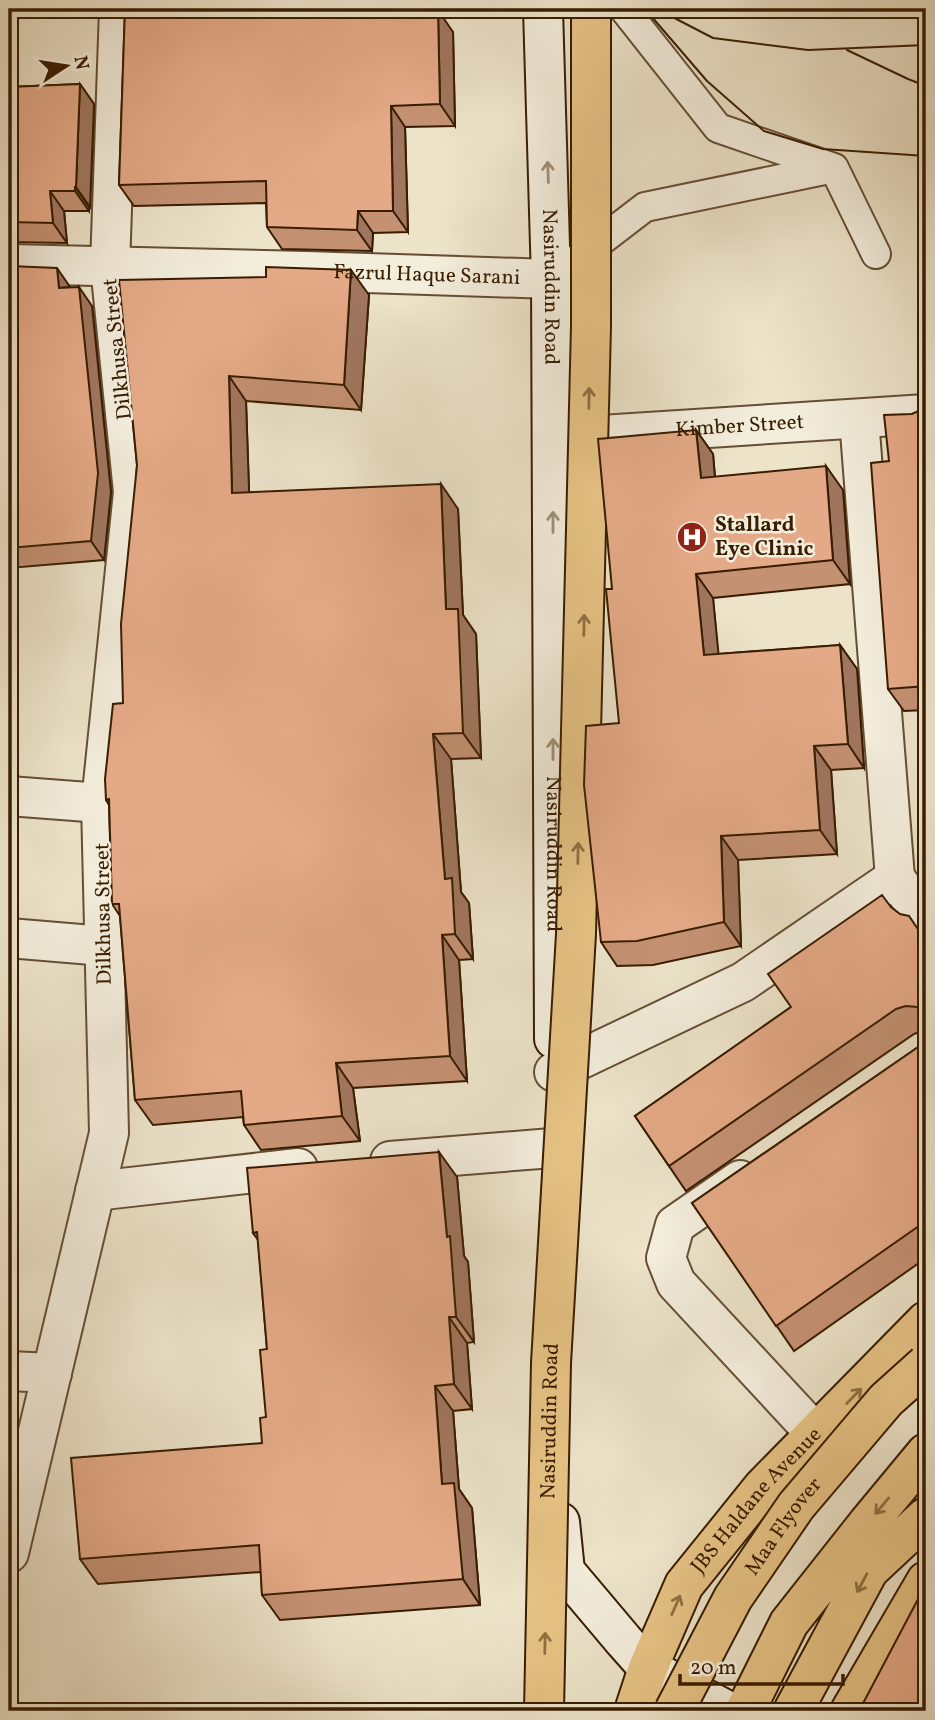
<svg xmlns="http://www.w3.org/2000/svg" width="935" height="1720" font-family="Vollkorn,serif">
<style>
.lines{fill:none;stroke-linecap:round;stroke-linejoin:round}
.service-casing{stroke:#664e33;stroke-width:32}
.minor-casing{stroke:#664e33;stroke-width:42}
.secondary-casing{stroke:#391d01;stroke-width:42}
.primary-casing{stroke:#391d01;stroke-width:42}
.motorway-casing{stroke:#391d01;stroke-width:42}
.service{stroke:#f3eddc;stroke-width:28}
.minor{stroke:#f3eddc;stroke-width:38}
.secondary{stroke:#f3eddc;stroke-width:38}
.primary{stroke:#e6c284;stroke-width:38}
.motorway{stroke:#e6c284;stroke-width:38}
.tram{stroke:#391d01;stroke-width:2}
.trunk-bridge-casing{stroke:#391d01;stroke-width:42;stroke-linecap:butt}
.motorway-bridge-casing{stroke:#391d01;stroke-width:42;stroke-linecap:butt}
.trunk-bridge{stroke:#e6c284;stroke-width:38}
.motorway-bridge{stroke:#e6c284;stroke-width:38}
.wall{fill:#c49173;stroke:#391d01;stroke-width:2}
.shaded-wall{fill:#a0765e;stroke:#391d01;stroke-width:2}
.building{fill:#e4a986;stroke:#391d01;stroke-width:2}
.oneway{stroke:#9f8f79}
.oneway2{stroke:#907042}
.labels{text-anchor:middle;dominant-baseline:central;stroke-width:5;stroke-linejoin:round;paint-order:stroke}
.street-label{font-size:21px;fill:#391d01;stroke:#f3eddc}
.poi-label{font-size:21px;font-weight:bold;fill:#391d01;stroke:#f3eddc;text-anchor:start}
</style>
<rect width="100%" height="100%" fill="#ece3c9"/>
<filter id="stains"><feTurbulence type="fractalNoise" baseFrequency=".00286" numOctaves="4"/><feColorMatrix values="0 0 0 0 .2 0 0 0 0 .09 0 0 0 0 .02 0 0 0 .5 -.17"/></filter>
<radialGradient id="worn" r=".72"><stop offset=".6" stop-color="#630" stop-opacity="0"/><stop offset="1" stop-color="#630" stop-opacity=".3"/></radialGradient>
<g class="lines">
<!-- service casing -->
<g class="service-casing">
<path id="service" d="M624,9L718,128L834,168L876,254
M551,279L645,207L834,168"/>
</g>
<!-- minor casing -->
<g class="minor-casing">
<g id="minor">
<path id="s1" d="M9,264L306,271L551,279"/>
<path d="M859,419L895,878"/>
<path id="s2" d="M554,438L926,414"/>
<path d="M9,796L101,803"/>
<path d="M9,938L104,946"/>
<path d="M554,1072L743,982L895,878L926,919"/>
<path d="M390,1161L552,1148"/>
<path d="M740,1180L675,1225L666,1258L676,1283L816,1434"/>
<path d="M95,1191L298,1168"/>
<path d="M9,1371L52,1373"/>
<path d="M9,1553L109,1133L101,803L133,492L110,266L119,9"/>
</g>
</g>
<!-- secondary casing -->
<g class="secondary-casing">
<g id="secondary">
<path id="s3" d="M543,9L551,279L554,1039"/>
<path d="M560,1522L565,1571L624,1641L648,1668L728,1711"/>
</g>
</g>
<!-- primary casing -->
<g class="primary-casing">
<g id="primary">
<path id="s4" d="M634,1711L648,1668L684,1585L763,1487L926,1321"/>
<path d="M850,1711L926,1581"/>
</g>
</g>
<!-- motorway casing -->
<g class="motorway-casing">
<path id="motorway" d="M745,1711L789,1623L868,1523L926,1453
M793,1711L869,1570L926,1517"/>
</g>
<!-- service -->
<use href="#service" class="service"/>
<!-- minor -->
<use href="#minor" class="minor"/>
<!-- secondary -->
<use href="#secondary" class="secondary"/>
<!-- primary -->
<use href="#primary" class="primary"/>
<!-- motorway -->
<use href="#motorway" class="motorway"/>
<!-- tram -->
<path class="tram" d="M645,9L707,81L764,131L823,149L926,156
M657,9L713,38L808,50L926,45
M847,50L908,79L926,86"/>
<!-- trunk-bridge casing -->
<g class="trunk-bridge-casing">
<g id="trunk-bridge">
<path id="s5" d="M674,1711L733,1598L796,1506L886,1400L926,1364"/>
</g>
</g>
<!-- motorway-bridge casing -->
<g class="motorway-bridge-casing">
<g id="motorway-bridge">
<path id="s6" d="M544,1711L551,1363L576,934L591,326V9"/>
</g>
</g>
<!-- trunk-bridge -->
<use href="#trunk-bridge" class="trunk-bridge"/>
<!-- motorway-bridge -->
<use href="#motorway-bridge" class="motorway-bridge"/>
</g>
<!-- wall -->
<path class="wall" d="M125,9H398V11L453,32L455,126L405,127L408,232L373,233L372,251L282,249L267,227L266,203L134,206L119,185Z
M80,84L94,104L90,207H89V211H64L67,243L9,242V87Z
M9,266L70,288L92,306L111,492L104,560L9,568Z
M119,280L369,295L361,410L246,401L249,492L458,509L463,615L476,634L481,758L451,759L461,892L469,903L473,959L459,960L467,1081L353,1088L360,1141L261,1150L244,1125L243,1117L153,1125L135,1100L120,916L112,904L109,805L106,800L123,703L137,465Z
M926,409V710L904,711L888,689L889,461L912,414Z
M696,430L713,454L715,477L843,490L850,584L713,598L718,654L840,645L857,669L864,768L831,770L837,854L738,860L741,946L653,965L617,966L601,942L619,723Z
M891,907L926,940V1031L924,1030L914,1034L686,1191L635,1116L791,1007Z
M926,1039V1258L794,1351L692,1203L921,1045Z
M457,1177L464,1256L468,1262L474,1342L467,1343L472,1409L453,1411L459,1489L472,1508L480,1605L280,1620L262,1595L261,1572L98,1584L80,1559L262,1443L266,1417L267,1349L258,1240L253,1233Z"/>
<!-- shaded-wall -->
<path class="shaded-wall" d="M383,9H398V33L383,12Z
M438,10L453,32L455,126L440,104Z
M80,84L94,104L90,207L76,187Z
M391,106L405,127L408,232L393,211Z
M75,187L89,207V211L75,191Z
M50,191L64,211L67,243L53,223Z
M358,211L373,233L372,251L357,230Z
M57,268L70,287L59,288Z
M351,270L369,295L361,410L344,385Z
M79,287L92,306L111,492L104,560L91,541Z
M229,376L246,401L250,518L232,493Z
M696,430L713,454L717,502L701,478Z
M826,466L843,490L850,584L833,560Z
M441,484L458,509L463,615L476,634L481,758L463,733L446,609Z
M696,574L713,598L721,679L704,655Z
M840,645L857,669L864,768L848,744Z
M433,734L451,759L461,892L469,903L473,959L455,934L445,879Z
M814,746L831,770L837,854L820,830Z
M721,836L738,860L741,946L724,922Z
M442,935L459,960L467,1081L450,1056Z
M336,1063L353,1088L360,1141L342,1116Z
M439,1152L457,1177L464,1256L468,1262L474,1342L456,1317L447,1237Z
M449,1317L467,1343L472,1409L454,1384Z
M435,1386L453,1411L459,1489L472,1508L480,1605L463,1579L442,1484Z"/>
<!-- building -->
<path class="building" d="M125,9H383V12L438,10L440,104L391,106L393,211H358L357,230L267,227L266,181L119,185Z
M80,84L76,187H75V191H50L53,223L9,222V87Z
M9,266L57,268L59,288L79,287L98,473L91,541L9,548Z
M266,267L351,270L344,385L229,376L232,493L441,484L446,609H458L463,733L433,734L445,879L452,878L455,934L442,935L450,1056L336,1063L342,1116L244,1125L241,1091L135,1100L119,904H112L109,799L106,800L105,779L113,704L123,703L121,624L137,465L119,280L266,277Z
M923,409H926V686L888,689L871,463L889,461L884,415L912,414Z
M696,430L701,478L826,466L833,560L696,574L704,655L840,645L848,744L814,746L820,830L721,836L724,922L637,941L601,942L584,785L586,726L619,723L606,589H612L598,439Z
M882,895L891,907L900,914L909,916L926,941V1014L917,1007L906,1006L896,1009L669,1166L635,1116L791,1007L768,974Z
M926,1039V1221L776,1326L692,1203L921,1045Z
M439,1152L447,1237L450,1236L456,1317H449L454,1384L435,1386L442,1484L454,1483L463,1579L262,1595L259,1545L80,1559L71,1458L262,1443L260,1418L266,1417L260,1350L267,1349L257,1232L253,1233L247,1168Z
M926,1584V1711H859Z"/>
<!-- one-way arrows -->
<defs><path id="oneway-shaft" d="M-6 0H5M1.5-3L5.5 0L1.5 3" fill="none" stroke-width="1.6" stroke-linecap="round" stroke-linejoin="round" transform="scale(1.75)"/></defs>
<g class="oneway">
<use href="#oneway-shaft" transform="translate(548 172) rotate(-92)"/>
<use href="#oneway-shaft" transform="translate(553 522) rotate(-90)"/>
<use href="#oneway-shaft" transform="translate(553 749) rotate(-90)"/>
</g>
<g class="oneway2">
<use href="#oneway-shaft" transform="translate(589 398) rotate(-89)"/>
<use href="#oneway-shaft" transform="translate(584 625) rotate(-89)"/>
<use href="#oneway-shaft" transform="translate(578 853) rotate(-89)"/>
<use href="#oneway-shaft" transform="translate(854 1396) rotate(-46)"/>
<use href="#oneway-shaft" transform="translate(882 1506) rotate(130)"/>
<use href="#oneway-shaft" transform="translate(862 1583) rotate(118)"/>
<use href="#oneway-shaft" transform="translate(676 1605) rotate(-66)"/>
<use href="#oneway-shaft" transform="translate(545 1643) rotate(-89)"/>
</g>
<!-- icons -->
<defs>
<g id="hospital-disc" transform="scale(1.575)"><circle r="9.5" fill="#8f2418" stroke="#f3eddc"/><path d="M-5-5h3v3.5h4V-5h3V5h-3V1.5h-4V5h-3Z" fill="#fff"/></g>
</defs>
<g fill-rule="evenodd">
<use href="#hospital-disc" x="692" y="537"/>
</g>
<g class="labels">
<!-- street labels -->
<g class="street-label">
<text stroke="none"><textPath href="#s1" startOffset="418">Fazrul Haque Sarani</textPath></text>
<text stroke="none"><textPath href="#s3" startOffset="278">Nasiruddin Road</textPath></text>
<text transform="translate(118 349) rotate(-96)">Dilkhusa Street</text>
<text stroke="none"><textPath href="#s2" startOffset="186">Kimber Street</textPath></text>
<text stroke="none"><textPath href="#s3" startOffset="845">Nasiruddin Road</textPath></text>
<text transform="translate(104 914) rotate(-91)">Dilkhusa Street</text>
<text stroke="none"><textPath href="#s6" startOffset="290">Nasiruddin Road</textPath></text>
<text stroke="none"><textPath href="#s4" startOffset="247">JBS Haldane Avenue</textPath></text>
<text stroke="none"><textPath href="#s5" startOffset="215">Maa Flyover</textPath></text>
</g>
<!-- poi labels -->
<g class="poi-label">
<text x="715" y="525">Stallard<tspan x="715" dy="24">Eye Clinic</tspan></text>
</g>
</g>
<!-- margin -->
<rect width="935" height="1720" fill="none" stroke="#ece3c9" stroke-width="35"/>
<rect x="10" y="10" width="914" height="1699" fill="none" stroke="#391d01" stroke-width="3.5"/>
<rect x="18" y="18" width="900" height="1685" fill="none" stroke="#391d01" stroke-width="2"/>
<!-- north arrow -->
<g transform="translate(66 66) rotate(78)" stroke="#f3eddc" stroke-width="5" paint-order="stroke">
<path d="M0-5L12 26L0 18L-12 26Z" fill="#391d01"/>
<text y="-10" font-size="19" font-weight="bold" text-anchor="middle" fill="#391d01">N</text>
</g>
<!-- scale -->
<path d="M680 1674v10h163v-10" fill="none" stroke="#391d01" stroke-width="3.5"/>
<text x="690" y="1674" font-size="21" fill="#391d01" stroke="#f3eddc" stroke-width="5" paint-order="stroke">20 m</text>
<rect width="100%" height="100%" filter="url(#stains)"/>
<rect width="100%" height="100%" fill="url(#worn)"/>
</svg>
